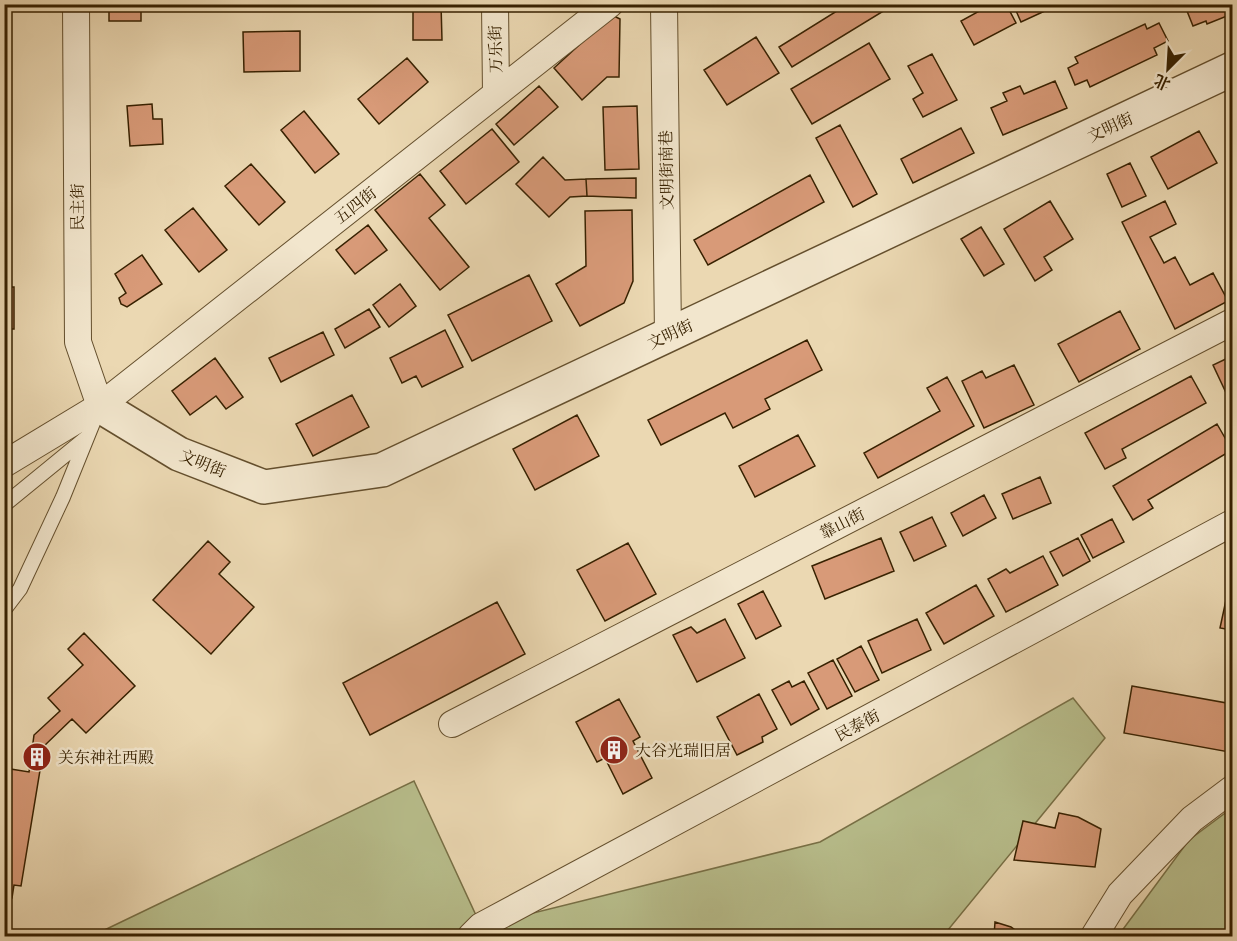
<svg xmlns="http://www.w3.org/2000/svg" width="1237" height="941" font-family="'Libre Caslon Text','Noto Serif SC',serif">
<style>
.green{fill:#b8be8c;stroke:#787046;stroke-width:1.5}
.building{fill:#d89a78;stroke:#372101;stroke-width:1.5}
.lines{fill:none;stroke-linecap:round;stroke-linejoin:round}
.service-casing{stroke:#644f2d;stroke-width:16}
.minor-casing{stroke:#644f2d;stroke-width:28}
.tertiary-casing{stroke:#644f2d;stroke-width:36}
.service{stroke:#f2e6cd;stroke-width:14}
.minor{stroke:#f2e6cd;stroke-width:26}
.tertiary{stroke:#f2e6cd;stroke-width:33}
.labels{text-anchor:middle;dominant-baseline:central;stroke-width:5;stroke-linejoin:round;paint-order:stroke}
.street-label{font-size:16px;fill:#372101;stroke:#f2e6cd}
.poi-label{font-size:16px;fill:#372101;stroke:#f2e6cd;text-anchor:start}
</style>
<rect width="100%" height="100%" fill="#ebd8b2"/>
<filter id="stains"><feTurbulence type="fractalNoise" baseFrequency=".00333" numOctaves="4"/><feColorMatrix values="0 0 0 0 .2 0 0 0 0 .09 0 0 0 0 .02 0 0 0 .5 -.17"/></filter>
<radialGradient id="worn" r=".72"><stop offset=".6" stop-color="#630" stop-opacity="0"/><stop offset="1" stop-color="#630" stop-opacity=".3"/></radialGradient>
<!-- green -->
<path class="green" d="M1073,698L1105,738L943,936H92L414,781L481,926L820,842Z
M1232,808V936H1118L1189,840Z"/>
<!-- building -->
<path class="building" d="M109,4H141V21H109Z
M413,4H441L442,40H413Z
M848,4H895L792,67L779,47Z
M992,4H1006L1016,23L974,45L961,21Z
M1013,4H1060L1021,22Z
M1188,4H1232V14L1207,24L1206,21L1193,26L1185,6Z
M612,15L620,19L619,77H607L582,100L554,68Z
M1159,23L1168,41L1154,48L1157,55L1090,87L1087,80L1075,85L1068,68L1078,63L1075,57L1145,24L1147,29Z
M300,31V71L244,72L243,32Z
M756,37L779,73L727,105L704,70Z
M869,43L890,79L812,124L791,89Z
M932,54L957,100L923,117L913,99L923,93L908,66Z
M407,58L428,82L379,124L358,99Z
M1055,81L1067,108L1003,135L991,108L1007,101L1003,93L1020,86L1024,94Z
M539,86L558,107L514,145L496,124Z
M152,104L153,119H162L163,144L130,146L127,106Z
M637,106L639,169L605,170L603,107Z
M304,111L339,154L315,173L281,130Z
M840,125L877,194L853,207L816,138Z
M961,128L974,153L913,183L901,159Z
M492,129L519,162L466,204L440,171Z
M1199,131L1217,163L1168,189L1151,157Z
M543,157L565,180L586,179L587,196L570,197L549,217L516,184Z
M1130,163L1146,196L1122,207L1107,174Z
M251,164L285,202L259,225L225,186Z
M420,174L445,205L429,218L469,267L440,290L375,210Z
M810,175L824,202L708,265L694,240Z
M636,178V198L587,196L586,179Z
M4,186H11L10,223H4Z
M1050,201L1073,239L1044,257L1052,270L1035,281L1004,229Z
M1165,201L1176,224L1150,237L1164,263L1175,257L1190,285L1213,273L1228,301L1175,329L1122,222Z
M193,208L227,250L199,272L165,230Z
M632,210L633,281L624,303L580,326L556,284L586,266L585,211Z
M368,225L387,250L355,274L336,250Z
M981,227L1004,264L984,276L961,239Z
M142,255L162,284L127,307L121,304L119,298L126,293L115,274Z
M529,275L552,321L472,361L448,315Z
M400,284L416,306L389,327L373,305Z
M4,287H14V329H4Z
M369,309L380,327L345,348L335,329Z
M1120,311L1140,349L1079,382L1058,344Z
M445,330L463,367L422,387L416,376L402,383L390,358Z
M323,332L334,355L281,382L269,358Z
M807,340L822,370L765,399L770,409L733,428L725,413L661,445L648,420Z
M1232,356V395L1228,397L1213,365Z
M215,358L243,397L226,409L216,396L190,415L172,391Z
M1014,365L1034,405L984,428L962,381L982,371L986,378Z
M1191,376L1206,403L1122,449L1126,458L1105,469L1085,433Z
M947,377L974,426L878,478L864,453L940,411L927,388Z
M352,395L369,427L313,456L296,424Z
M577,415L599,456L535,490L513,449Z
M1217,424L1232,450L1148,500L1153,508L1133,520L1113,486Z
M798,435L815,466L755,497L739,466Z
M1040,477L1051,503L1013,519L1002,494Z
M984,495L996,518L963,536L951,513Z
M932,517L946,546L914,561L900,532Z
M1112,519L1124,542L1093,558L1081,535Z
M881,538L894,571L825,599L812,566Z
M1078,538L1090,561L1063,576L1050,552Z
M208,541L230,562L219,574L254,607L211,654L153,600Z
M628,543L656,594L605,621L577,570Z
M1043,556L1058,585L1006,612L988,579L1006,569L1010,573Z
M976,585L994,616L944,644L926,613Z
M1229,586L1232,587V630L1220,628Z
M763,591L781,626L756,639L738,604Z
M497,602L525,654L370,735L343,683Z
M725,619L745,658L697,682L673,635L691,627L697,633Z
M917,619L931,650L882,673L868,641Z
M84,633L135,686L86,733L72,719L44,746L21,886L14,885L12,898L4,897V768L29,772L34,735L60,711L48,698L83,665L68,649Z
M861,646L879,680L855,692L837,659Z
M833,660L852,696L827,709L808,673Z
M789,681L792,687L804,681L819,709L791,725L772,690Z
M1132,686L1232,704V733L1229,752L1124,733Z
M759,694L777,729L762,737L763,742L737,755L717,717Z
M619,699L640,737L633,741L652,778L623,794L605,758L597,762L576,722Z
M1059,813L1078,817L1101,829L1095,867L1014,860L1023,821L1055,828Z
M995,922L1011,927L1023,936H994Z"/>
<g class="lines">
<!-- service casing -->
<g class="service-casing">
<path id="service" d="M4,505L86,438
M4,610L20,589L63,497L99,408"/>
</g>
<!-- minor casing -->
<g class="minor-casing">
<path id="minor" d="M76,4L78,342L100,406
M495,4L496,94
M664,4L668,335
M4,464L100,406L610,4
M452,724L1232,322
M471,936L481,926L1232,523
M1094,936L1120,894L1192,819L1232,789"/>
</g>
<!-- tertiary casing -->
<g class="tertiary-casing">
<path id="tertiary" d="M100,406L179,454L264,487L382,470L1232,69"/>
</g>
<!-- service -->
<use href="#service" class="service"/>
<!-- minor -->
<use href="#minor" class="minor"/>
<!-- tertiary -->
<use href="#tertiary" class="tertiary"/>
</g>
<!-- icons -->
<defs>
<g id="building-disc" transform="scale(1.5)"><circle r="9.5" fill="#8f2418" stroke="#f2e6cd"/><path d="M-4-6H4V6H1V3H-1V6H-4ZM-2.5-4.3h1.7v1.8h-1.7ZM.8-4.3h1.7v1.8H.8ZM-2.5-1h1.7V.8h-1.7ZM.8-1h1.7V.8H.8Z" fill="#fff"/></g>
</defs>
<g fill-rule="evenodd">
<use href="#building-disc" x="614" y="750"/>
<use href="#building-disc" x="37" y="757"/>
</g>
<g class="labels">
<!-- street labels -->
<g class="street-label">
<text transform="translate(495 49) rotate(-91)">万乐街</text>
<text transform="translate(1110 127) rotate(-25)">文明街</text>
<text transform="translate(666 170) rotate(-91)">文明街南巷</text>
<text transform="translate(355 205) rotate(-38)">五四街</text>
<text transform="translate(77 207) rotate(-90)">民主街</text>
<text transform="translate(670 334) rotate(-25)">文明街</text>
<text transform="translate(203 463) rotate(22)">文明街</text>
<text transform="translate(842 523) rotate(-27)">靠山街</text>
<text transform="translate(857 725) rotate(-28)">民泰街</text>
</g>
<!-- poi labels -->
<g class="poi-label">
<text x="635" y="750">大谷光瑞旧居</text>
<text x="58" y="757">关东神社西殿</text>
</g>
</g>
<!-- margin -->
<rect width="1237" height="941" fill="none" stroke="#ebd8b2" stroke-width="24"/>
<rect x="6" y="6" width="1225" height="929" fill="none" stroke="#372101" stroke-width="3"/>
<rect x="12" y="12" width="1213" height="917" fill="none" stroke="#372101" stroke-width="1.5"/>
<!-- north arrow -->
<g transform="translate(1168 69) rotate(204)" stroke="#f2e6cd" stroke-width="4.5" paint-order="stroke">
<path d="M0-4.5L10 22L0 15L-10 22Z" fill="#372101"/>
<text y="-9" font-size="16" font-weight="bold" text-anchor="middle" fill="#372101">北</text>
</g>
<rect width="100%" height="100%" filter="url(#stains)"/>
<rect width="100%" height="100%" fill="url(#worn)"/>
</svg>
